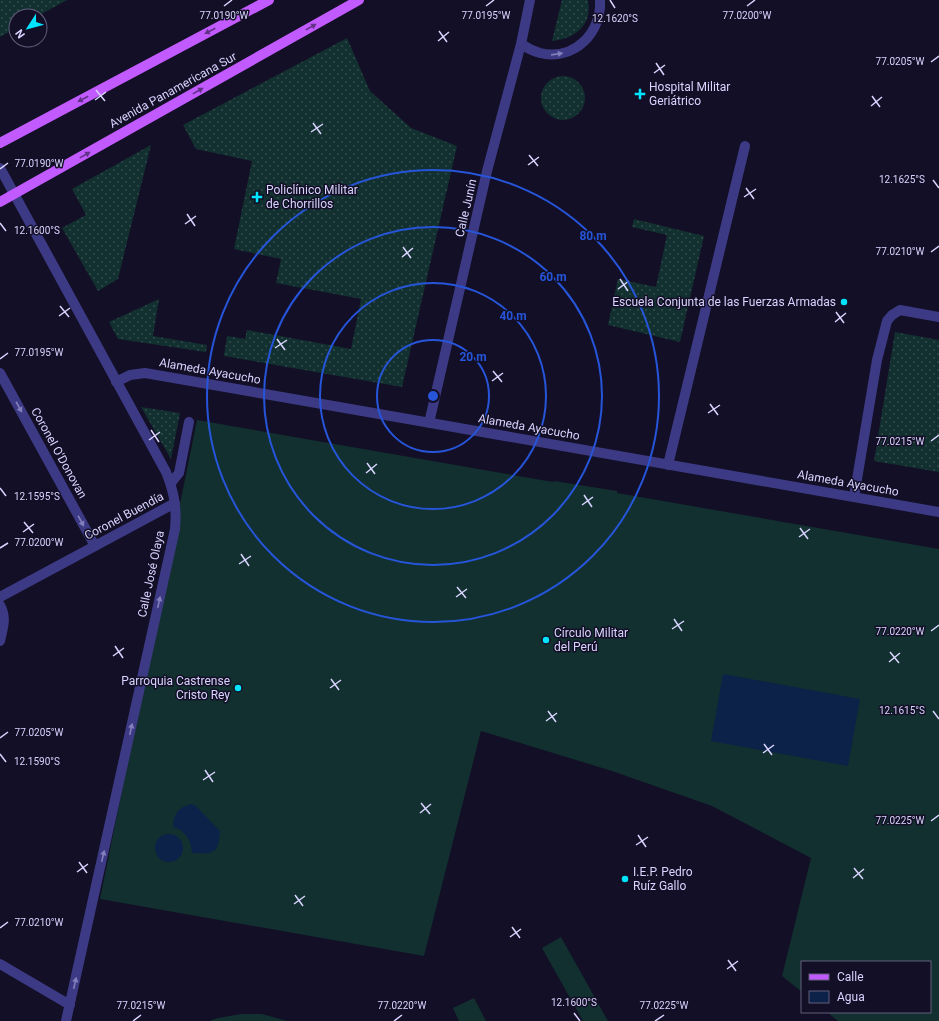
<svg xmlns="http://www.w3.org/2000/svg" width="939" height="1021" font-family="Roboto,sans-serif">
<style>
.grass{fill:url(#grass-dots)}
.garden{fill:#12302f}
.water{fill:#0c2248}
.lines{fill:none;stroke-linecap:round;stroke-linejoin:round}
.street{stroke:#3d3a85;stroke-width:10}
.primary{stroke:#c25bff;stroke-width:10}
.oneway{fill:#623188}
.oneway2{fill:#837fbc}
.ticks{fill:none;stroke:#d9d4ff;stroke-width:1.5}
.ring{fill:none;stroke:#2655da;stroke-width:2}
.poi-dot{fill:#00e5ff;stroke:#130f26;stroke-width:1.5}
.labels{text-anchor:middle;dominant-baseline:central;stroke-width:3;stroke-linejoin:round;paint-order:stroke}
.poi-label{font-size:12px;fill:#d9d4ff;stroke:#130f26;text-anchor:start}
.street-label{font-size:12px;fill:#d9d4ff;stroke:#130f26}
.ticks-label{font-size:10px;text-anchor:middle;fill:#d9d4ff;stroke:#130f26;stroke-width:3;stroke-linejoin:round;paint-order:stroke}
.centre{fill:#2655da;stroke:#130f26;stroke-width:2}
.ring-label{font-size:12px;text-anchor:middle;font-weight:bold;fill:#2655da;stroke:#130f26;stroke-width:3;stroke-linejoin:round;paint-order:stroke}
</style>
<defs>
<pattern id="grass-dots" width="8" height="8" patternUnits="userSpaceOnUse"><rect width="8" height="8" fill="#12302f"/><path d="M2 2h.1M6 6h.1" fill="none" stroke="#344d4e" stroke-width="1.8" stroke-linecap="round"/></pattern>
</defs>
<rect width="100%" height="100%" fill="#130f26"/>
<!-- grass -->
<path class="grass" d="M0,0H67L38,16H16V28L0,37Z
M562,0H588C593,25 575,39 552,41Z
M347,38L370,91L411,128L457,146L402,387L224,356L227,336L245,339L247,330L351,349L361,299L276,283L281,259L234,249L252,161L196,149L183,125Z
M541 98a22 22 0 1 1 44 0a22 22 0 1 1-44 0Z
M151,145L118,279L98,291L62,228L86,215L72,189Z
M634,219L704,236L680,342L608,325L618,279L656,287L667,235L632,227Z
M159,299L153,336L207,345L206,352L118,339L109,322Z
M895,332L939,340V472L874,461Z
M141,407L180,413L171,459Z"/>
<!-- garden -->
<path class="garden" d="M197,420L553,482L554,481L617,491V493L939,549V1021H838L827,1012H930V962H802V992L782,976L811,858L712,806L612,771L481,731L424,956L100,899Z
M561,937L608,1021H583L542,948Z
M474,998L486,1021H459L453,1008Z
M241,1014H262L287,1021H209L218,1018Z"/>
<!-- water -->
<path class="water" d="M723,674L860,699L848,766L711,741Z
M190,804L195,805L220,831C219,855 212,854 192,853C191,841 186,830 173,827C173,815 178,808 190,804Z
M155 848a14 14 0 1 1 28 0a14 14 0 1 1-28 0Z"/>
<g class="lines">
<!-- street -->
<path class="street" d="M521,44C527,48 533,51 540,53C574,61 602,33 600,0
M0,168L166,472C174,492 177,507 175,529L66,1021
M0,373L95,546
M116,382L130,375L145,373L939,512
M429,423L487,171L521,44L530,0
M668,465L745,146
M171,483L179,473L189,422
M854,497L877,360L887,321L892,315L900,310L939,317
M0,597L175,503
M0,605C7,618 3,627 0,641
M0,964L70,1005"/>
<!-- primary -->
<path class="primary" d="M0,143L269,0
M0,202L359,0"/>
</g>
<!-- one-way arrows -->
<defs><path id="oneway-solid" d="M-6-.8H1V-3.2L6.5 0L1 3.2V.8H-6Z"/></defs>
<g class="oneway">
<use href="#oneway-solid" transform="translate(311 27) rotate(-29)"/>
<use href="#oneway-solid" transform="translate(210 31) rotate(152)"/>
<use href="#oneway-solid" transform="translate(198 91) rotate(-29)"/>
<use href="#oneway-solid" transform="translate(83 99) rotate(152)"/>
<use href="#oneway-solid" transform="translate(85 155) rotate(-29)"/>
</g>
<g class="oneway2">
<use href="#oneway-solid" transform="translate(557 54) rotate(-8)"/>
<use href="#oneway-solid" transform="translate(19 407) rotate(61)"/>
<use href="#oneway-solid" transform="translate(81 521) rotate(61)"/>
<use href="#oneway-solid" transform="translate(159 602) rotate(-78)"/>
<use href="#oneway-solid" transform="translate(131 729) rotate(-78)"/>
<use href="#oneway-solid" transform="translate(103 856) rotate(-77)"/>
<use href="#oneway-solid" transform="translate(75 983) rotate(-77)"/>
</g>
<!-- ticks -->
<path class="ticks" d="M610,0L615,8M224,6L232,0M486,6L494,0M747,6L755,0M439,31L447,42M438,41L449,32M931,62L939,56M656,63L664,75M654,73L665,65M96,90L105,101M872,96L880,107M95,100L106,92M871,106L882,97M313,123L321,134M311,132L323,124M529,155L538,166M528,165L539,157M0,169L8,163M933,180L939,188M746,188L754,199M744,197L756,189M187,214L195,226M0,223L6,231M185,224L196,216M403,247L411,258M931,252L939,246M402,257L413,248M620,279L628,291M618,289L629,281M60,306L69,317M836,312L844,323M59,316L70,308M835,322L846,313M277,339L285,350M275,348L287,340M0,359L8,353M493,371L502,382M492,381L503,373M710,404L718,415M708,413L720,405M151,430L159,442M149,440L160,432M931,441L939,435M367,463L375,474M366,473L377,464M0,488L6,496M584,495L592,507M582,505L593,497M24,522L33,533M800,528L808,539M23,532L34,524M799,537L810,529M0,548L8,543M241,554L249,566M239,564L251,556M457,587L466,598M456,597L467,589M674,619L682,631M672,629L684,621M931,631L939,625M115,646L123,658M890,652L899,663M113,656L124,648M889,662L900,653M331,679L339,690M330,688L341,680M548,711L556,722M933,711L939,719M546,721L557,713M0,738L8,732M764,744L772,755M763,753L774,745M0,754L6,762M205,770L213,782M203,780L215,772M421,803L430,814M420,813L431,804M931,821L939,815M638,835L646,847M636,845L648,837M79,862L87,873M854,868L863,879M77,872L88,864M853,878L864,869M295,895L303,906M294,904L305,896M512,927L520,938M0,928L8,922M510,937L521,929M728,960L736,971M727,969L738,961M574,1013L580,1021M133,1021L141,1015M394,1021L402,1015M655,1021L664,1015"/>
<!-- distance rings -->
<g class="ring">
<circle cx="433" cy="396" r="56"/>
<circle cx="433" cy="396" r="113"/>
<circle cx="433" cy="396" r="169"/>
<circle cx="433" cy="396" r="226"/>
</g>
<!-- markers -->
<g class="poi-dot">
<path d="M638 88h4v4h4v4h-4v4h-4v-4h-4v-4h4z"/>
<path d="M255 191h4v4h4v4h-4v4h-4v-4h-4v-4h4z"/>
<circle cx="844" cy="302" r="4"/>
<circle cx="546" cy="640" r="4"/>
<circle cx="238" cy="688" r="4"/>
<circle cx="625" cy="879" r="4"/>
</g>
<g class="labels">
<!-- poi labels -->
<g class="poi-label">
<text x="649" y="87">Hospital Militar<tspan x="649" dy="14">Geriátrico</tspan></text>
<text x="266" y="190">Policlínico Militar<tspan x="266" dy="14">de Chorrillos</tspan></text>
<text x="836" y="302" text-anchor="end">Escuela Conjunta de las Fuerzas Armadas</text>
<text x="554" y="633">Círculo Militar<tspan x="554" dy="14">del Perú</tspan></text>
<text x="230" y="681" text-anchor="end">Parroquia Castrense<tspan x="230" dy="14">Cristo Rey</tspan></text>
<text x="633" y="872">I.E.P. Pedro<tspan x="633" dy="14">Ruíz Gallo</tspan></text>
</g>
<!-- street labels -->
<g class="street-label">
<text transform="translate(173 90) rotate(-29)">Avenida Panamericana Sur</text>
<text transform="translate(466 208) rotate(-77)">Calle Junín</text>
<text transform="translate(210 371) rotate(10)">Alameda Ayacucho</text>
<text transform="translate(529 427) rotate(10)">Alameda Ayacucho</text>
<text transform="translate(59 453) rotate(61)">Coronel O'Donovan</text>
<text transform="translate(848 483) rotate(10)">Alameda Ayacucho</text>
<text transform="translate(124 516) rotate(-28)">Coronel Buendía</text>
<text transform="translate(151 574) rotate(-78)">Calle José Olaya</text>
</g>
</g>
<g class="ticks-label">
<text x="486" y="19">77.0195°W</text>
<text x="224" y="19">77.0190°W</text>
<text x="747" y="19">77.0200°W</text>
<text x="615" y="22">12.1620°S</text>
<text x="900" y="65">77.0205°W</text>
<text x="39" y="167">77.0190°W</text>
<text x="902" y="183">12.1625°S</text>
<text x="37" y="234">12.1600°S</text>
<text x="900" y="255">77.0210°W</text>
<text x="39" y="356">77.0195°W</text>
<text x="900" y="445">77.0215°W</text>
<text x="37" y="500">12.1595°S</text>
<text x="39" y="546">77.0200°W</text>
<text x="900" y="635">77.0220°W</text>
<text x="902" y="714">12.1615°S</text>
<text x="39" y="736">77.0205°W</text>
<text x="37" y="765">12.1590°S</text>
<text x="900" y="824">77.0225°W</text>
<text x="39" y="926">77.0210°W</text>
<text x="574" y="1006">12.1600°S</text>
<text x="141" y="1009">77.0215°W</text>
<text x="402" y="1009">77.0220°W</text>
<text x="664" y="1009">77.0225°W</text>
</g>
<circle cx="433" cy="396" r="6" class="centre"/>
<g class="ring-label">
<text x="593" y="240">80 m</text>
<text x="553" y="281">60 m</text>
<text x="513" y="320">40 m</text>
<text x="473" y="361">20 m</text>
</g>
<!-- legend -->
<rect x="801" y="961" width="130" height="52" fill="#130f26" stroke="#625e7d"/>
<rect x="809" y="974" width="20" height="6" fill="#c25bff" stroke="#625e7d"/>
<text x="837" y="981" font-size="12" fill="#d9d4ff">Calle</text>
<rect x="809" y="991" width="20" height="12" fill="#0c2248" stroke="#625e7d"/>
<text x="837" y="1001" font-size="12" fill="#d9d4ff">Agua</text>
<!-- north arrow -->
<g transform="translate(28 28) rotate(234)"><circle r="19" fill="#130f26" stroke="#625e7d"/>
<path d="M0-3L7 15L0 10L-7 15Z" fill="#00e5ff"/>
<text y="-6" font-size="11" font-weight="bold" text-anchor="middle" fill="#d9d4ff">N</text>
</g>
</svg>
